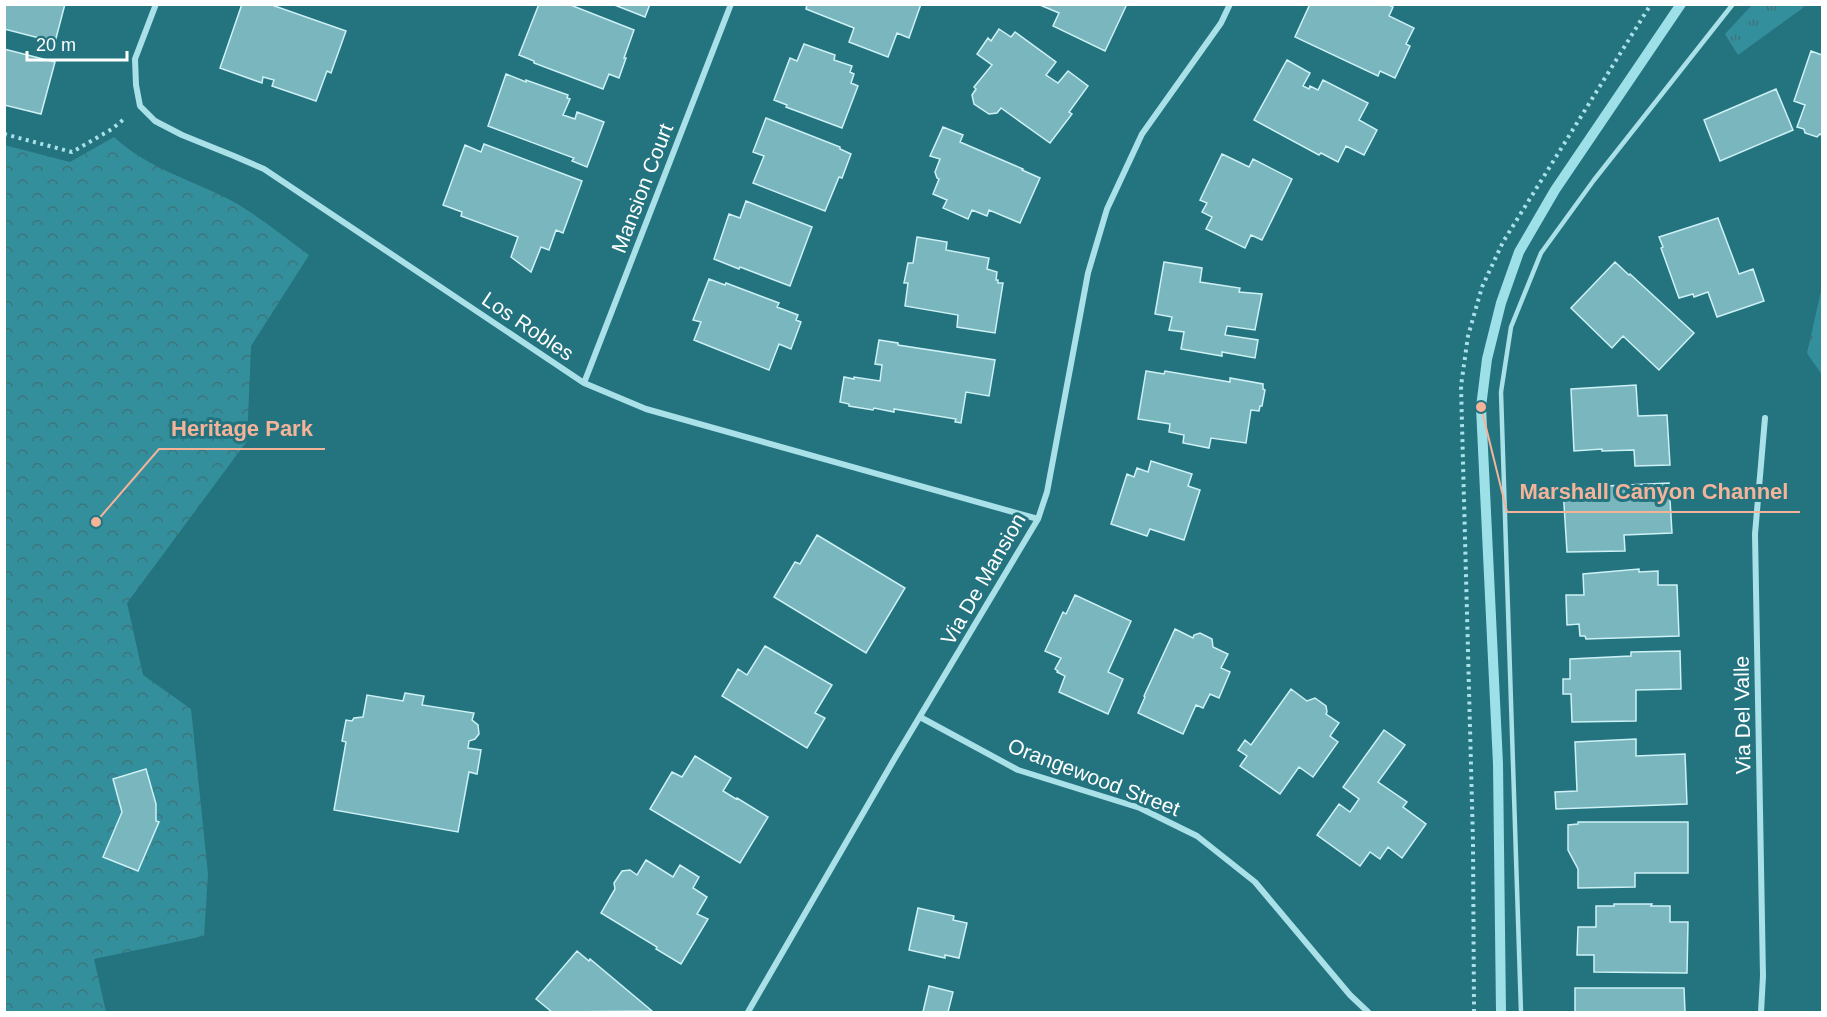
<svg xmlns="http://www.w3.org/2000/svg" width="1827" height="1017" font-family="Helvetica,sans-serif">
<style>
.grass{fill:url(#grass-tufts)}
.forest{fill:url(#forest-crowns)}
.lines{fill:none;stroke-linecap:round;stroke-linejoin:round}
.stream{stroke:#9ee0e8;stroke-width:10}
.building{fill:#79b6be;stroke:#cdf1f5;stroke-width:1.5}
.path{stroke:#aae0e7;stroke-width:4;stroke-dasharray:3 4.5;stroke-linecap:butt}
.lane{stroke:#aae0e7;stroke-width:4.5}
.street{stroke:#aae0e7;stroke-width:6}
.labels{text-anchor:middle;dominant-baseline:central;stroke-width:6;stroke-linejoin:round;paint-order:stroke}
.street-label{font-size:21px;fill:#fff;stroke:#247480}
.leader{fill:none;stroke:#f5b399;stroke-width:2}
.callout-dot{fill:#f5b399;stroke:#247480;stroke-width:2}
.callout-label{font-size:22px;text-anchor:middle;font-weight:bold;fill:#f5b399;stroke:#247480;stroke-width:6;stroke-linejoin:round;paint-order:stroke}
</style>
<defs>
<pattern id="grass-tufts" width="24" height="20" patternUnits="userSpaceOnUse" patternTransform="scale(1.5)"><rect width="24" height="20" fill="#348f9c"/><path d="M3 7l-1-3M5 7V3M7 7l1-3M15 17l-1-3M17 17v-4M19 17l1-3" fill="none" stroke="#3e747c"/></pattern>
<pattern id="forest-crowns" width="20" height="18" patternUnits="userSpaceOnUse" patternTransform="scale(1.5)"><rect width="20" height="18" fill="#348f9c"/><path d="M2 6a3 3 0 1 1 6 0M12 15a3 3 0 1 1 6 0" fill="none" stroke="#3e747c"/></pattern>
</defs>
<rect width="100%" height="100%" fill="#247480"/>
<!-- grass -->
<path class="grass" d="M1752,5V4L1807,5L1738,55L1725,34Z
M1822,287V375L1807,353Z"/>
<!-- forest -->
<path class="forest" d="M114,137C148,169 193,180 232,201C259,216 284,237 309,255L251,346L247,441L127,603L143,675L191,709L208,874L204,936L94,959L106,1012H5L4,145L70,162Z"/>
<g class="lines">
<!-- stream -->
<path class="stream" d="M1501,1012L1498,764L1481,407L1487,359L1501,303L1519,252L1555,190L1681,4"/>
</g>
<!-- building -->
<path class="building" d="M4,4H65L55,42L4,29Z
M242,4H269L346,31L331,73L327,71L316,101L272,86L274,80L263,77L262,83L220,68Z
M539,4H568L634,30L624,58H626L619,78L609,74L603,89L534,63V61L519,55Z
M612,4H650L645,17Z
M807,4H921L909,38L897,33L888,57L849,42L854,28L806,9Z
M1127,4L1105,51L1053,26L1059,13L1040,5Z
M1310,4H1387L1393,7L1389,16L1414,28L1406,44L1410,46L1395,78L1380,71L1378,76L1295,37Z
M999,29L1011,37L1015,32L1056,62L1046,75L1058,83L1068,71L1088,86L1069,112L1072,114L1050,143L1001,108L997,113L989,114L974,104L972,95L976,89L974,87L992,65L977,54L988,38L991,41Z
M804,44L835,55L834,60L852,66L850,72L854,74L851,83L858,86L842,128L786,107L787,105L774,100L790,58L797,61Z
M4,49L55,62L41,114L4,105Z
M1811,51L1822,55V135L1820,134L1817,137L1805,133L1804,129L1797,127L1805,105L1794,101Z
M1287,60L1310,73L1303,86L1309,89L1310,86L1318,90L1323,80L1368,103L1359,120L1377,130L1364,155L1346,146L1338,162L1321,153L1319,155L1254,120Z
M506,74L526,82V80L568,95L567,98L570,99L563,115L575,119L577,112L604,122L587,167L572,161L574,158L488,126Z
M1776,89L1793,130L1720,161L1704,120Z
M766,118L840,147V149L851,154L842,178L839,177L825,211L753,183L764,156L753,152Z
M943,127L963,135L960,142L1023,169L1022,170L1040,178L1020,223L989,210L987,216L972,210L968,219L943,208L947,200L933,194L939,179L937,178L935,172L940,159L930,156Z
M484,144L582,181L563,233L556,230L549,250L541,247L531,272L511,257L518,237L461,216L462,212L443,205L465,145L481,152Z
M1222,154L1249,167L1253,159L1292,179L1262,240L1251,235L1245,248L1206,229L1212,217L1202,212L1207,203L1200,200Z
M746,201L812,227L790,286L740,267L739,269L714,259L729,214L740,218Z
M1718,218L1739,274L1753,269L1764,301L1717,317L1708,292L1694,297L1693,294L1679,298L1661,248L1663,247L1659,237Z
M917,237L947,242L946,250L989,258L987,269L997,272L996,280H998V283H1003L995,333L957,327L958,315L905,306L908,283H904L908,263H913Z
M1164,262L1202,268L1200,282L1240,288L1239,292L1262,294L1255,330L1227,326L1225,335L1258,340L1255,358L1222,352V356L1181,349L1184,332L1169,330L1172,317L1155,314Z
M1615,262L1629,275L1630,274L1694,333L1659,370L1623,336L1612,348L1571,308Z
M709,279L725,285L726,283L779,303L777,307L798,315L796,320L801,322L791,349L779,344L769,370L694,340L701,322L693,320Z
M879,340L898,343V345L995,360L989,396L966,392L961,423L955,422L956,419L894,409V412L874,408L873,410L849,406V404L840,402L844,377L854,379V377L880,381L882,365L875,364Z
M1146,371L1164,374L1165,371L1230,382V378L1263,384V389L1265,390L1262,406H1260L1259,411L1251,410L1246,443L1211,438L1209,448L1183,443L1184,435L1169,432L1170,424L1138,419Z
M1636,385L1638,416L1667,415L1670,465L1635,466L1634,450L1602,451V449L1574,451L1571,389Z
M1151,461L1192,474L1188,486L1200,490L1184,540L1150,529L1147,536L1111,524L1127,474L1134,477L1137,468L1148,472Z
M1669,483L1672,533L1624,535L1625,551L1567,552L1563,488Z
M817,535L905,588L866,653L774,597L795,562L800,564Z
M1639,569V572L1658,571V585H1677L1679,636L1586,639L1585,636H1580L1579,624L1567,625L1566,595H1584L1583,574Z
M1075,595L1131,621L1108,672L1123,679L1108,714L1059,692L1065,676L1057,672L1058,671L1055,669L1061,658L1045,651L1063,612L1066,614Z
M1175,629L1193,638L1194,635L1200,633L1212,639L1213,647L1228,654L1221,668L1230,672L1219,698L1210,694L1203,708L1196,705L1183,734L1138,713L1145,697L1144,696Z
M765,646L832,685L815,713L825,718L807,748L722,696L738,669L747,675Z
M1680,651L1681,689L1636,690V721L1572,722L1571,694H1563V679H1570V659L1631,656V652Z
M1291,689L1307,701L1315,698L1326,706L1327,712L1326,714L1339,723L1330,736L1338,742L1313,777L1299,767L1280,794L1240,766L1247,756L1238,750L1245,740L1251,745Z
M405,693L424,696L422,705L474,713L472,720L478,725L479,734L475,739L469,741L468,748L481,750L477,774L469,772L458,832L334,810L346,742L342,741L346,720L352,721L354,718L363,717L367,695L403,701Z
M1384,730L1405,745L1378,782L1407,802L1403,807L1426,824L1402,858L1388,847L1380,859L1370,852L1360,866L1317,835L1339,804L1350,812L1359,799L1343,787Z
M1636,739V756L1685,754L1687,804L1556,809L1555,792L1577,791L1575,742Z
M695,756L731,778L723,791L736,799L737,798L768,817L740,863L650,809L672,772L682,777Z
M146,769L156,804V821L159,822L138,871L103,857L122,812L113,779Z
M1578,822H1688V873H1635V887L1578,888V869L1568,850V825L1578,824Z
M646,860L673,877L680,865L699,877L693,888L707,897L697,914L708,919L681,964L656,949L657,947L601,913L615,889L614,883L622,871L630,870L637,875Z
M1614,904H1652L1651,906H1670V922H1688L1687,973L1594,972V955H1577L1578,927H1596V906H1614Z
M918,908L954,916L953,920L967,923L959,958L945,955V958L909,950Z
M577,951L589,961L590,959L652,1011L552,1012L536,999Z
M929,986L953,992L948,1012H920H923Z
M1575,988H1684L1685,1012H1575Z"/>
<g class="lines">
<!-- path -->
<path class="path" d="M4,134L72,152L112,129L124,119
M1474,1012L1473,842L1461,386L1468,336L1482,287L1503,242L1651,4"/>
<!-- lane -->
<path class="lane" d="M1521,1012L1501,392L1511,327L1541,253L1594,180L1733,4"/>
<!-- street -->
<path class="street" d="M156,4L135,59L136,85L140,106L155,121L182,135L234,156L264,169L584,383L646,409L1038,519
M584,383L731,4
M920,717L1018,770L1140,808L1197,836L1255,882L1350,995L1368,1012
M748,1012L895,758L1038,519L1047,492L1088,273L1107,209L1142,134L1221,23L1230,4
M1761,1012L1763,976L1755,534L1765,418"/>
</g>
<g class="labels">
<!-- street labels -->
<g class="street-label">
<text transform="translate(642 188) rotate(-69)">Mansion Court</text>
<text transform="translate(528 326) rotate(34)">Los Robles</text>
<text transform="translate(983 579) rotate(-60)">Via De Mansion</text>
<text transform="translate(1742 715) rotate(-91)">Via Del Valle</text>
<text transform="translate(1094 777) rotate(21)">Orangewood Street</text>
</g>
</g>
<!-- callouts -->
<path class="leader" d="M96 522L159 449H325M1481 407L1507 512H1800"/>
<g class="callout-dot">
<circle cx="96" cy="522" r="6"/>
<circle cx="1481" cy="407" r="6"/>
</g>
<g class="callout-label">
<text x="242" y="436">Heritage Park</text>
<text x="1654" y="499">Marshall Canyon Channel</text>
</g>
<!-- border -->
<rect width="1827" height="1017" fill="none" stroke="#ffffff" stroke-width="12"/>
<!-- scale -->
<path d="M27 51v9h100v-9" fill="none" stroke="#ffffff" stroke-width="3"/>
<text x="36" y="51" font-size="18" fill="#ffffff" stroke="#247480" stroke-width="4.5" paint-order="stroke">20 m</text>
</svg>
